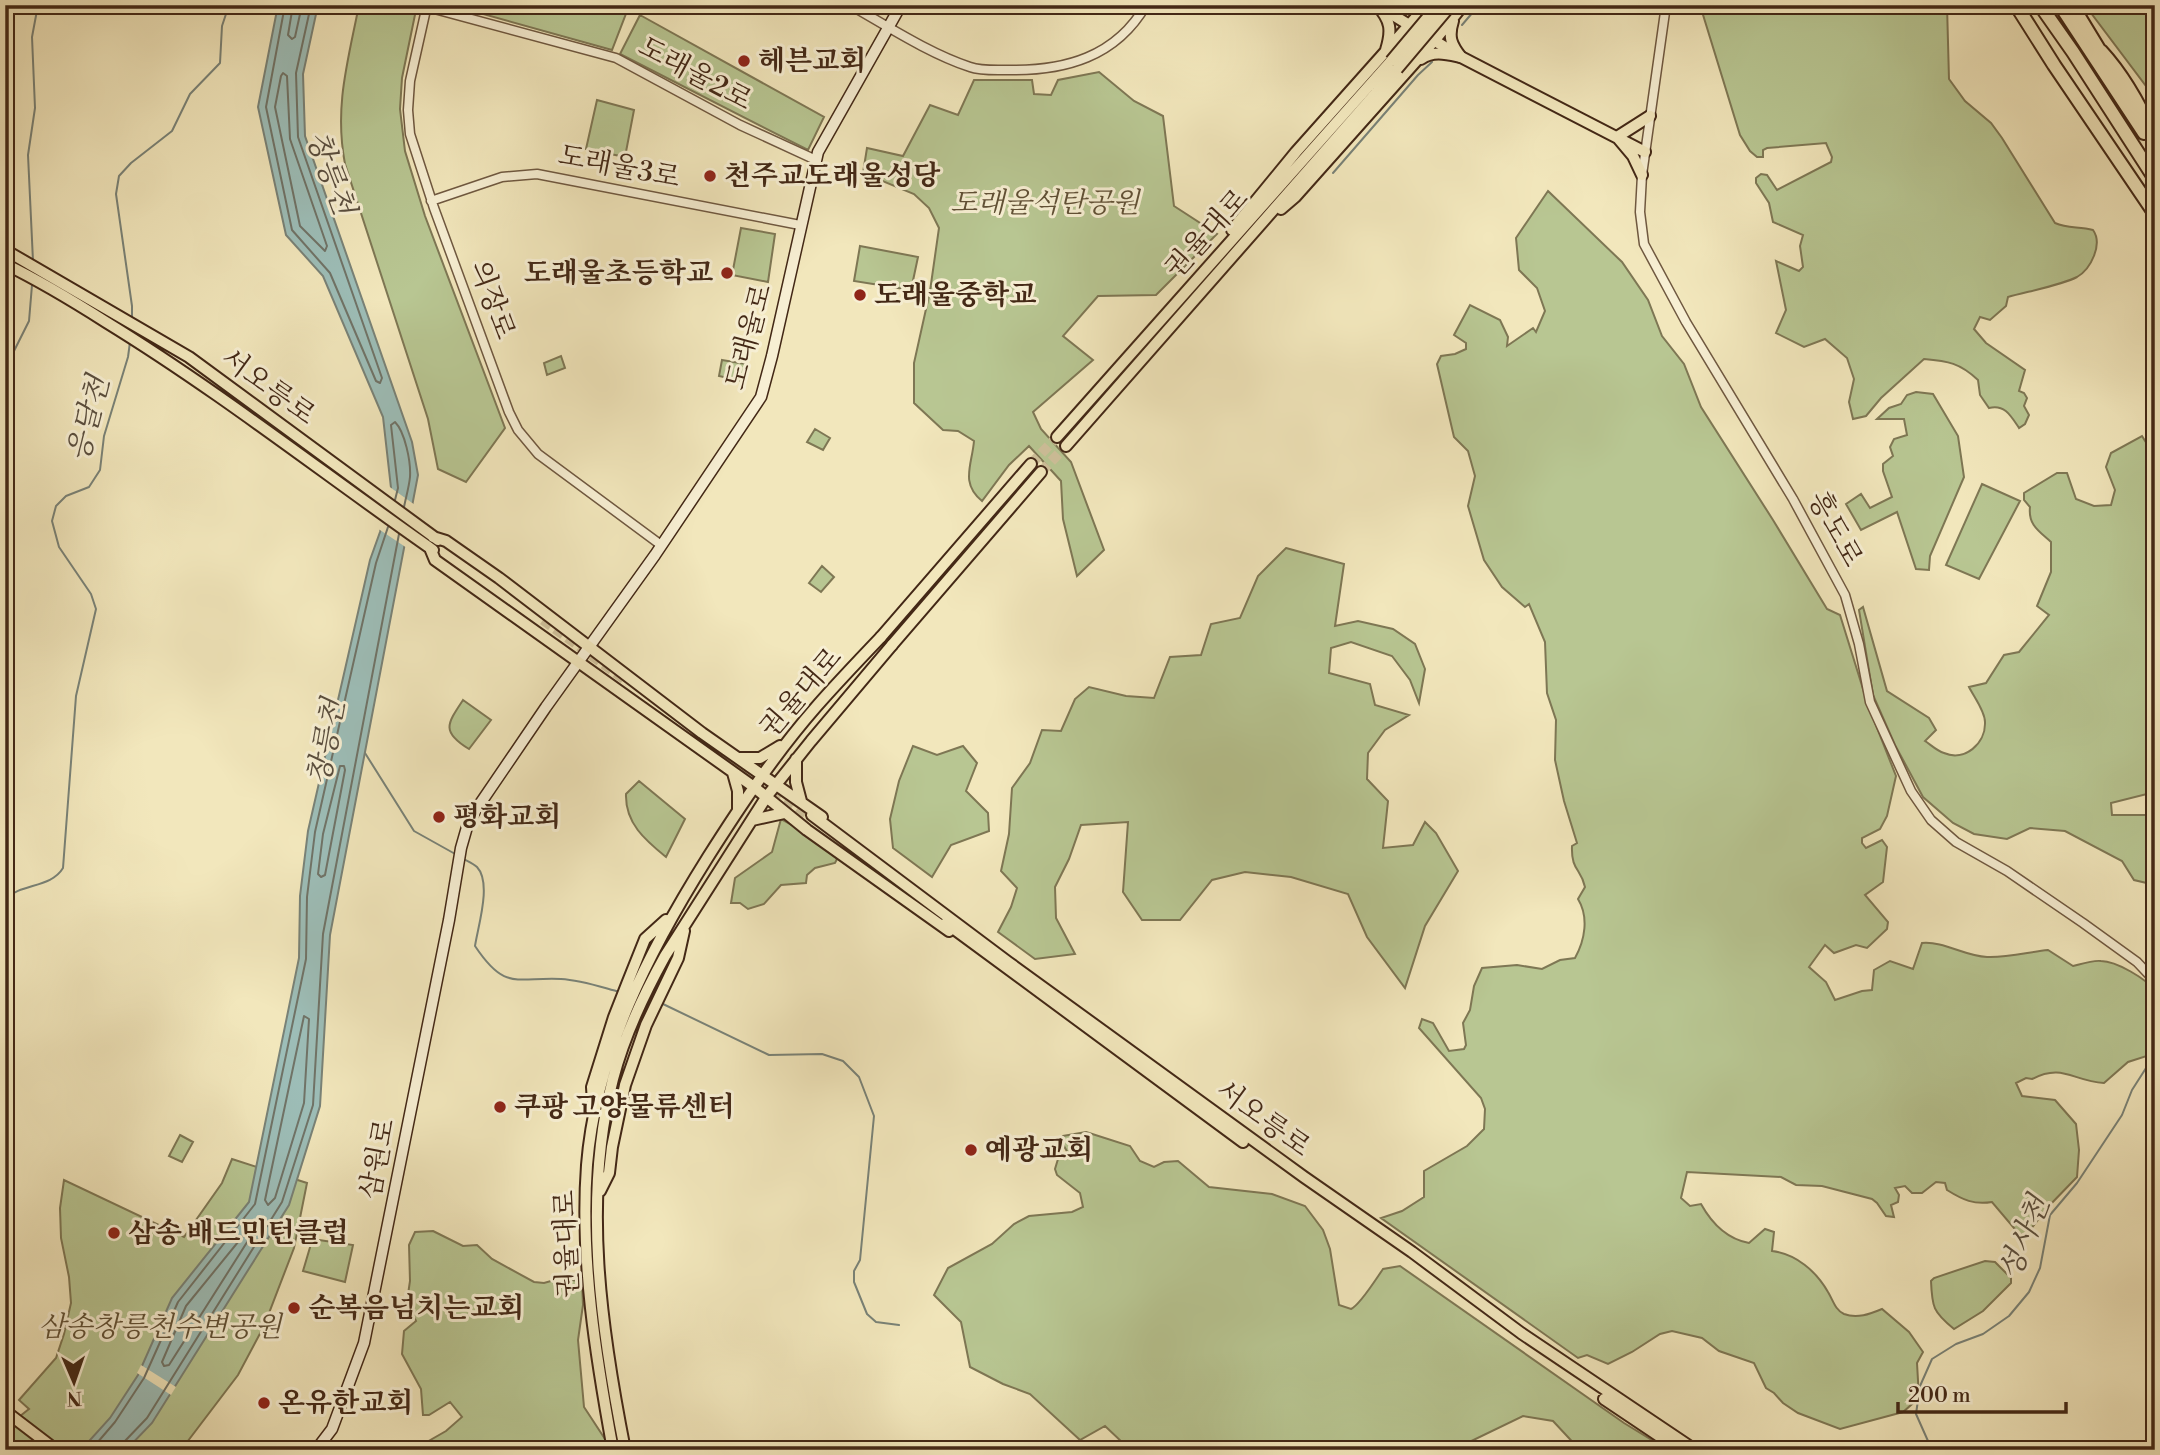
<svg xmlns="http://www.w3.org/2000/svg" width="2160" height="1455" font-family="'Libre Bodoni','Noto Serif KR',serif">
<style>
.green{fill:#b8c692;stroke:#7e7754;stroke-width:2}
.water{fill:#9dbeb8;stroke:#798277;stroke-width:2}
.pier{fill:#f2e7bc}
.lines{fill:none;stroke-linecap:round;stroke-linejoin:round}
.shore{stroke:#707367;stroke-width:2}
.stream{stroke:#798277;stroke-width:2}
.primary-tunnel{stroke:#cfc19b;stroke-width:10;stroke-dasharray:10 5;stroke-linecap:butt}
.trunk-tunnel{stroke:#cfc19b;stroke-width:10;stroke-dasharray:10 5;stroke-linecap:butt}
.tertiary-casing{stroke:#6f5840;stroke-width:11}
.secondary-casing{stroke:#432816;stroke-width:13}
.primary-casing{stroke:#432816;stroke-width:14}
.trunk-casing{stroke:#432816;stroke-width:14}
.motorway-casing{stroke:#432816;stroke-width:16}
.tertiary{stroke:#f7efd3;stroke-width:8}
.secondary{stroke:#f7efd3;stroke-width:10}
.primary{stroke:#f2e7bc;stroke-width:10}
.trunk{stroke:#f2e7bc;stroke-width:10}
.motorway{stroke:#f2e7bc;stroke-width:12}
.trunk-bridge-casing{stroke:#432816;stroke-width:14;stroke-linecap:butt}
.trunk-bridge{stroke:#f2e7bc;stroke-width:10}
.poi-dot{fill:#8f2418;stroke:#f7efd3;stroke-width:2.5}
.labels{text-anchor:middle;dominant-baseline:central;stroke-width:6;stroke-linejoin:round;paint-order:stroke}
.poi-label{font-size:28px;font-weight:bold;fill:#432816;stroke:#f7efd3;text-anchor:start}
.street-label{font-size:28px;fill:#432816;stroke:#f7efd3}
.park-label{font-size:28px;font-style:italic;fill:#605035;stroke:#f7efd3}
.water-label{font-size:30px;font-style:italic;fill:#5a4e3e;stroke:#f7efd3}
</style>
<rect width="100%" height="100%" fill="#f2e7bc"/>
<filter id="stains"><feTurbulence type="fractalNoise" baseFrequency=".00286" numOctaves="4"/><feColorMatrix values="0 0 0 0 .2 0 0 0 0 .09 0 0 0 0 .02 0 0 0 .5 -.17"/></filter>
<radialGradient id="worn" r=".72"><stop offset=".6" stop-color="#630" stop-opacity="0"/><stop offset="1" stop-color="#630" stop-opacity=".3"/></radialGradient>
<!-- green -->
<path class="green" d="M359,5H417L402,78L400,109L405,151L425,216L505,428L466,482L438,469L428,419L345,164C334,107 348,61 359,5Z
M451,5H611L627,11L612,50Z
M1700,5H1947L1949,79L1965,101L1991,123L2002,138L2055,223C2068,229 2079,226 2093,230C2103,244 2091,269 2077,277C2062,285 2025,292 2008,297L2006,306L1990,320L1980,317L1974,329L1986,343L2025,370L2019,391L2024,393L2027,398L2024,406L2029,415L2025,424L2019,428C2011,416 2005,404 1989,408L1980,395L1978,380C1960,363 1948,361 1924,359L1881,398L1866,416L1853,419L1849,402L1854,379L1847,358L1825,339L1804,347L1776,333L1786,310L1776,261L1799,271L1803,267L1800,246L1803,235L1773,222L1769,203L1756,183V178L1761,174L1767,175L1777,190L1831,162L1832,157L1826,143L1767,148L1763,150V157H1757L1750,151L1740,135Z
M2085,5H2155V98Z
M640,15L824,117L808,150L620,54Z
M1099,72L1134,101L1163,116L1174,206L1217,234L1156,295L1098,296L1063,336L1093,360L1033,412L1041,429L1071,462L1104,550L1077,576L1063,519L1061,481L1029,446L1009,465L982,501C960,483 972,465 974,441L958,431L943,430L914,403V363L930,291L939,228L929,208L914,194L863,173L867,148L903,156L930,105L958,115L974,80H1032L1034,94L1051,95L1058,80Z
M597,100L634,110L625,157L586,149Z
M1548,191L1622,262L1648,300L1662,336L1684,364L1701,407L1773,520L1827,609L1840,615L1868,705L1896,776L1887,816L1880,829L1862,838V843L1866,848L1882,840L1887,847L1883,882L1865,895L1888,922L1887,929L1867,948L1856,945L1834,953L1825,945L1809,967L1826,982L1835,1000L1862,991L1872,990L1874,970L1890,961L1913,969L1922,943C1944,941 1964,956 1987,957C2006,958 2029,952 2048,950L2073,966C2081,964 2093,960 2101,961C2116,961 2147,979 2155,991V1049L2150,1055L2128,1062L2104,1083C2072,1081 2063,1063 2032,1079L2026,1078L2016,1083L2022,1096L2055,1100L2076,1124L2079,1150L2077,1177L2048,1207L2027,1234H2019L1992,1202C1974,1205 1963,1200 1947,1190L1945,1183L1936,1182L1922,1193H1912L1905,1186L1895,1188L1899,1195L1898,1202L1891,1205L1894,1217L1886,1216L1877,1203L1872,1199L1822,1186L1796,1185L1781,1177L1687,1172L1681,1198L1690,1206L1701,1204C1711,1222 1727,1239 1749,1243L1765,1229L1774,1232L1772,1251C1796,1254 1816,1271 1828,1292C1833,1300 1835,1310 1844,1314C1857,1319 1870,1314 1882,1309L1909,1332L1923,1352L1917,1363L1919,1398L1903,1412L1840,1429L1798,1413L1783,1403L1774,1393L1766,1388L1754,1363L1719,1351L1702,1338L1672,1331L1660,1334L1632,1352L1608,1364L1587,1355L1578,1358L1381,1218L1402,1211L1424,1197V1171L1467,1146L1484,1129L1485,1109L1481,1098L1419,1028L1422,1019L1433,1023L1449,1051L1464,1049L1466,1045L1463,1023L1470,1010L1474,986L1482,968L1517,965L1542,969L1560,960L1575,958C1585,940 1589,917 1578,899L1585,887C1581,868 1571,871 1572,846L1577,843L1564,801L1555,760L1556,720L1547,693L1545,642L1529,604L1525,607L1502,587L1484,560L1468,506L1475,476L1468,451L1454,437L1437,364L1441,356L1455,354L1466,349V343L1454,335L1470,305L1500,320L1508,337L1507,346L1533,328L1536,332L1545,311L1537,288L1519,270L1516,238Z
M741,228L775,234L768,282L732,275Z
M860,246L918,257L911,290L854,281Z
M561,356L565,368L547,375L544,363Z
M722,360L746,364L742,381L719,376Z
M1916,392L1933,394L1958,436L1964,477L1930,556L1929,570L1916,569L1897,512L1861,530L1846,504L1861,494L1870,508L1892,497L1883,471V464L1893,456L1890,447L1894,439L1907,435L1904,419H1877L1889,408L1901,404L1907,395Z
M815,429L830,438L823,450L807,442Z
M2142,436L2152,452L2155,451V792L2111,803L2112,815H2155V885L2134,880L2122,861L2065,831L2030,828L2007,839L1974,834L1953,823L1923,797L1895,745L1873,695L1859,610L1863,607L1887,691L1929,718L1936,730L1925,741C1931,745 1937,751 1944,753C1964,762 1986,744 1985,722C1985,711 1974,697 1969,687L1986,683L2004,655L2019,652L2049,615L2037,606L2051,572V542C2039,531 2028,525 2030,507L2024,500V493L2057,473H2067L2076,499L2094,506L2111,505L2115,490L2106,467L2111,453Z
M1982,484L2020,501L1979,579L1946,565Z
M1286,548L1344,564L1335,626L1358,621L1393,629L1415,644L1425,669L1419,703L1410,680L1392,656L1351,642L1331,648L1329,673L1370,684L1375,705L1409,715L1385,730L1368,753L1367,779L1388,801L1383,848L1413,845L1425,822L1436,833L1458,871L1425,926L1405,988L1367,937L1348,894L1291,877L1245,872L1212,880L1180,920H1142L1123,892L1128,822L1081,825L1069,859L1055,887L1056,918L1075,954L1035,959L998,932L1011,907L1017,888L1001,871L1009,834L1012,788L1030,763L1042,730L1061,731L1075,699L1089,687L1126,696L1154,698L1170,657L1201,655L1211,624L1240,618L1258,576Z
M822,566L834,577L821,592L809,583Z
M463,700L491,720L469,749C441,732 447,724 463,700Z
M913,746L937,755L963,746L977,763L966,791L988,813L989,831L951,845L932,877L893,848L890,819L899,781Z
M639,781L685,819L666,857C645,840 625,823 626,794Z
M781,819L837,849L838,857L835,863L815,868L807,875L806,883L781,885L764,904L748,909L740,903H731L735,878L772,852Z
M1086,1132L1130,1146L1140,1161L1154,1167L1164,1162L1178,1161L1209,1187L1272,1194L1305,1206L1323,1230L1330,1249L1339,1305L1351,1309C1360,1305 1376,1279 1383,1269L1400,1266L1624,1423L1668,1450H1580L1553,1421L1523,1416L1463,1445L1461,1450H1121L1123,1443L1105,1426L1080,1440L1030,1394L1003,1384L970,1367L961,1322L934,1295L948,1268L992,1244L1014,1224L1029,1216L1072,1212L1083,1207L1080,1193L1057,1175L1055,1169L1058,1159L1069,1155L1060,1139L1063,1136Z
M180,1135L193,1142L182,1162L169,1156Z
M232,1159L307,1183L294,1248L264,1326L238,1375L181,1450H5V1428L29,1409L19,1400L56,1358L64,1334L71,1303L69,1277L61,1238L60,1208L64,1180L184,1237L222,1183Z
M433,1231L463,1246L477,1245L492,1259L534,1282L544,1283L558,1279L582,1281L583,1305L578,1340L584,1407L607,1442L619,1450H413L446,1431L462,1417L450,1402L429,1415H423L421,1389L402,1354L404,1331L416,1321L407,1301L410,1281L409,1245L415,1232Z
M319,1240L353,1245L345,1282L303,1271L311,1244Z
M1985,1261L1995,1262L2011,1278V1283L1983,1311L1954,1329C1933,1312 1932,1307 1931,1281L1934,1278Z"/>
<!-- water -->
<path class="water" d="M278,5H318L303,74L305,136L412,442L418,475L330,935L320,1106L289,1205L152,1423L126,1450H81L110,1418L138,1375L172,1298L249,1202L299,958L300,896L308,831L370,560L380,532L391,488L383,417L323,276L286,235L258,107Z"/>
<!-- pier -->
<path class="pier" d="M387,485L415,505L407,548L377,528Z
M141,1365L176,1387L171,1395L137,1373Z"/>
<g class="lines">
<!-- shore -->
<path class="shore" d="M285,5L266,107L292,230L330,273L376,381L380,383L382,378L298,137L296,73L311,5
M293,5L288,35L292,39L295,37L302,5
M283,73L287,76L290,139L327,246L325,251L300,226L275,107L281,76Z
M395,500L398,488L391,425L395,422C405,432 411,462 410,477C409,487 406,497 404,507
M340,766H344L345,770L325,875L321,877L318,874L323,834Z
M304,1016L309,1019L304,1103L275,1198L268,1205L265,1200Z
M247,1231L250,1232L251,1236L169,1365L164,1366L162,1362L186,1306Z
M91,1450L115,1422L144,1378L178,1302L255,1204L306,959L307,897L315,832L376,563L388,527
M122,1450L124,1442L147,1418L282,1202L313,1105L323,934L399,534"/>
<!-- stream -->
<path class="stream" d="M1462,25L1479,5
M1333,173L1418,75L1432,62
M33,261L28,155L35,108L32,37L38,5
M132,319V306L116,194L119,176L131,163L172,131L190,94L220,63L222,26L229,5
M5,369L29,321L32,285
M365,753L414,831L457,855
M462,858C467,861 473,863 477,867C492,883 478,926 475,946C505,991 515,977 561,979C581,980 601,987 620,992
M5,899C22,883 51,888 63,868L76,696L96,609L91,594L59,547L52,521L56,506L66,496L89,487L100,470L104,436L128,357L130,342
M663,1004L769,1055L822,1054L843,1061L859,1077L874,1116L860,1260L854,1271V1282L867,1314L876,1322L899,1325
M1932,1450L1916,1414L1920,1386L1932,1359L1956,1344L1983,1334L2009,1316L2029,1292L2040,1268L2050,1215L2077,1183L2122,1115L2132,1090L2155,1054"/>
<!-- primary-tunnel -->
<path class="primary-tunnel" d="M543,620L628,682
M770,795L807,821"/>
<!-- trunk-tunnel -->
<path class="trunk-tunnel" d="M1031,464L1057,437
M1041,472L1066,446"/>
<!-- tertiary casing -->
<g class="tertiary-casing">
<path id="tertiary" d="M427,5L410,81L408,110L410,134L434,208L509,412L518,430L538,454L661,545
M850,5C887,26 930,54 970,67C981,71 996,70 1008,70C1065,71 1116,57 1146,5
M1666,5L1642,175L1640,212L1644,244L1686,322L1793,499L1845,595L1859,644L1870,702L1911,791L1931,820L1956,842L2007,871L2083,923L2137,962L2155,981
M427,7L616,58L740,125L816,160
M431,201L502,177L537,174L800,225"/>
</g>
<!-- secondary casing -->
<g class="secondary-casing">
<path id="secondary" d="M316,1450L332,1429L364,1343L449,920L461,848L469,820L546,707L655,555L761,397L772,356L818,152L901,5"/>
</g>
<!-- primary casing -->
<g class="primary-casing">
<path id="primary" d="M1380,7L1461,57L1645,152
M1642,175L1633,156L1617,137L1650,116
M5,250L189,357L438,540
M5,264C40,281 73,301 106,322C220,392 324,474 433,550
M433,537L446,541L499,578L702,733L822,817
M430,548L435,560L754,787L807,830L949,931
M740,758H760L780,746
M796,759V782L801,801
M733,773L738,791V809
M812,815L1008,962L1304,1177L1412,1252L1521,1333L1695,1450
M752,820L784,813
M946,923L1243,1142
M593,1103L592,1087L614,1017L627,984L645,939L666,920
M600,1191L609,1173L612,1147L625,1085L646,1025L678,958L684,931
M1604,1399L1680,1450
M5,1411L56,1450
M613,1450C596,1357 580,1260 587,1165C596,1053 649,951 708,857C741,805 775,754 816,707C837,683 859,660 881,637
M625,1450C601,1329 582,1199 613,1079C624,1036 644,994 665,956L767,796L811,741L892,645"/>
</g>
<!-- trunk casing -->
<g class="trunk-casing">
<path id="trunk" d="M1377,5C1391,21 1392,30 1386,50
M1387,5H1410
M1453,21C1448,37 1451,44 1461,57
M1421,59C1433,50 1447,54 1461,57
M1281,209L1295,197L1434,41L1463,5
M1232,230L1296,152L1427,5
M1057,437L1391,61
M1066,446L1397,69
M881,637L1031,464
M892,645L1041,472"/>
</g>
<!-- motorway casing -->
<g class="motorway-casing">
<path id="motorway" d="M2016,5L2054,65L2155,214
M2040,5L2073,52L2155,179
M2060,5L2144,133
M2072,5L2103,56
M2101,51C2125,77 2141,107 2155,139"/>
</g>
<!-- tertiary -->
<use href="#tertiary" class="tertiary"/>
<!-- secondary -->
<use href="#secondary" class="secondary"/>
<!-- primary -->
<use href="#primary" class="primary"/>
<!-- trunk -->
<use href="#trunk" class="trunk"/>
<!-- motorway -->
<use href="#motorway" class="motorway"/>
<!-- trunk-bridge casing -->
<g class="trunk-bridge-casing">
<path id="trunk-bridge" d="M1391,61L1438,5
M1397,69L1451,5"/>
</g>
<!-- trunk-bridge -->
<use href="#trunk-bridge" class="trunk-bridge"/>
</g>
<!-- markers -->
<g class="poi-dot">
<circle cx="744" cy="61" r="7"/>
<circle cx="710" cy="176" r="7"/>
<circle cx="727" cy="273" r="7"/>
<circle cx="860" cy="295" r="7"/>
<circle cx="439" cy="817" r="7"/>
<circle cx="500" cy="1107" r="7"/>
<circle cx="971" cy="1150" r="7"/>
<circle cx="114" cy="1233" r="7"/>
<circle cx="294" cy="1308" r="7"/>
<circle cx="264" cy="1403" r="7"/>
</g>
<g class="labels">
<!-- poi labels -->
<g class="poi-label">
<text x="758" y="61">헤븐교회</text>
<text x="724" y="176">천주교도래울성당</text>
<text x="713" y="273" text-anchor="end">도래울초등학교</text>
<text x="874" y="295">도래울중학교</text>
<text x="453" y="817">평화교회</text>
<text x="514" y="1107">쿠팡 고양물류센터</text>
<text x="985" y="1150">예광교회</text>
<text x="128" y="1233">삼송 배드민턴클럽</text>
<text x="308" y="1308">순복음넘치는교회</text>
<text x="278" y="1403">온유한교회</text>
</g>
<!-- street labels -->
<g class="street-label">
<text transform="translate(695 74) rotate(28)">도래울2로</text>
<text transform="translate(619 167) rotate(11)">도래울3로</text>
<text transform="translate(1207 234) rotate(-48)">권율대로</text>
<text transform="translate(492 300) rotate(70)">의장로</text>
<text transform="translate(749 337) rotate(-75)">도래울로</text>
<text transform="translate(268 387) rotate(36)">서오릉로</text>
<text transform="translate(1835 529) rotate(61)">흥도로</text>
<text transform="translate(801 693) rotate(-49)">권율대로</text>
<text transform="translate(1263 1119) rotate(36)">서오릉로</text>
<text transform="translate(378 1159) rotate(-79)">삼원로</text>
<text transform="translate(567 1244) rotate(-92)">권율대로</text>
</g>
<!-- park labels -->
<g class="park-label">
<text x="1045" y="203">도래울석탄공원</text>
<text x="160" y="1327">삼송창릉천수변공원</text>
</g>
<!-- water labels -->
<g class="water-label">
<text transform="translate(330 173) rotate(70)">창릉천</text>
<text transform="translate(89 419) rotate(-75)">응달천</text>
<text transform="translate(327 742) rotate(-79)">창릉천</text>
<text transform="translate(2025 1238) rotate(-68)">성사천</text>
</g>
</g>
<!-- margin -->
<rect width="2160" height="1455" fill="none" stroke="#f2e7bc" stroke-width="28"/>
<rect x="7" y="7" width="2146" height="1441" fill="none" stroke="#432816" stroke-width="3.5"/>
<rect x="14" y="14" width="2132" height="1427" fill="none" stroke="#432816" stroke-width="2"/>
<!-- north arrow -->
<g transform="translate(74 1382) rotate(178)" stroke="#f7efd3" stroke-width="5" paint-order="stroke">
<path d="M0-5L12 26L0 18L-12 26Z" fill="#432816"/>
<text y="-10" font-size="19" font-weight="bold" text-anchor="middle" fill="#432816">N</text>
</g>
<!-- scale -->
<path d="M1898 1402v10h168v-10" fill="none" stroke="#432816" stroke-width="3.5"/>
<text x="1908" y="1402" font-size="21" fill="#432816" stroke="#f7efd3" stroke-width="5" paint-order="stroke">200 m</text>
<rect width="100%" height="100%" filter="url(#stains)"/>
<rect width="100%" height="100%" fill="url(#worn)"/>
</svg>
